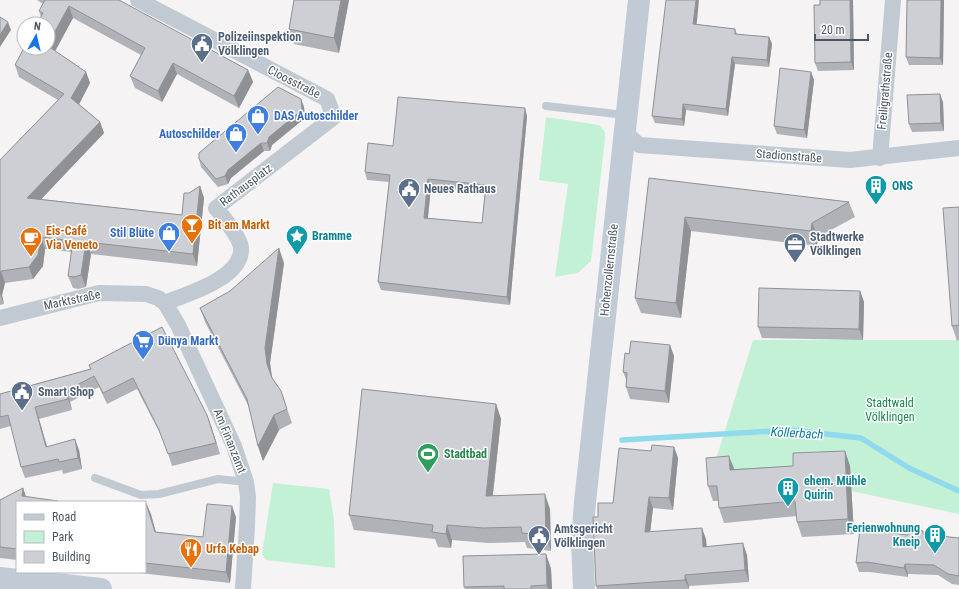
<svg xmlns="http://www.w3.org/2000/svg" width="959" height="589" font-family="'Roboto Condensed',sans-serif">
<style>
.green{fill:#c3f1d5}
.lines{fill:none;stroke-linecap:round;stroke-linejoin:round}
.stream{stroke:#90daee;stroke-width:5.5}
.service{stroke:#c1cad2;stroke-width:8}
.minor{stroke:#c1cad2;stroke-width:16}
.secondary{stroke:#c1cbd6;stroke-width:22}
.wall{fill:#b0b2b7;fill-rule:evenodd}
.shaded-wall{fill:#909195}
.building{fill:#cdcfd5;stroke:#909195;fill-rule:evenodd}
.labels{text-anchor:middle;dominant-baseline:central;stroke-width:3;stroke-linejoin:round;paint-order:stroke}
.service-label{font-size:12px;font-weight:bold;fill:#4e5e75;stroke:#fff;text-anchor:start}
.street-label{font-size:12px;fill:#4a5661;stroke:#fff}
.shop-label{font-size:12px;font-weight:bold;fill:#366cbe;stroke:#fff;text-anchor:start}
.culture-label{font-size:12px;font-weight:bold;fill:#0d838f;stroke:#fff;text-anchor:start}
.food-label{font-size:12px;font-weight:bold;fill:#c56008;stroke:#fff;text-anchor:start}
.park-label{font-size:12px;fill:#17864f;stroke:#fff}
.leisure-label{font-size:12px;font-weight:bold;fill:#27864d;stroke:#fff;text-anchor:start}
.water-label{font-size:13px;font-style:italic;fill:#0c7c9b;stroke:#fff}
</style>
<rect width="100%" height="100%" fill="#f5f3f3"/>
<!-- green -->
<path class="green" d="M546,117L599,125L605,132V138L591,261L578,273L555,277L568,184L539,180Z
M753,340H959V514L851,491L712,472Z
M273,483L329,489L334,520L335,568L266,560L262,554Z"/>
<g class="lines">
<!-- stream -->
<path class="stream" d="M622,440L791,430L861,438L909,468L959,491"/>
<!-- service -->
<path class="service" d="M546,106L625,115
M95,478L141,495L159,494L218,479L246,482"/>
<!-- minor -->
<path class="minor" d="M138,0L327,99L334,117L216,208C223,217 240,237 241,248C243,278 187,294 165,303
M624,131L639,145L850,160L959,148
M880,158L893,0
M0,318L99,293L146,294L158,298L165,303L178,325L234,446L246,482L248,497L247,526L243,589"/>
<!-- secondary -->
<path class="secondary" d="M0,578L101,589
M584,589L582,540L585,502L639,0"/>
</g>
<!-- wall -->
<path class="wall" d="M37,0H119L248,70L253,82L239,108L177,74L162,102L135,88L130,76L141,55L73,18L55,51L86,72L90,83L79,104L100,122L104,133L41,199L182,215L189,193L200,186L204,198L197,266L91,254L86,287L78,289L73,288L68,276L72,252L45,249L43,266L33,279L5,283L2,295L4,304L0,305V160L58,100L19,77L15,65L41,17L39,11L43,4Z
M294,0H349L339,53L294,44L289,29Z
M820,0H853L854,70L818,71L815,63Z
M907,0H944L943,65H909L906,57Z
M696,24L735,29L737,34L769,37L772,44L769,67L735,64L728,116L686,110L684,126L655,123L652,116Z
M811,72L814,80L807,138L777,134L774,126Z
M301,99L304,107L305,118L272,145L270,151H264L231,178L228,184L218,187L201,167L199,159Z
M943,102L944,131L912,132L909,124Z
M527,116L510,305L381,290L378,282L389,182L367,180L365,172L393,146ZM431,187L485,192L482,223L428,218Z
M649,178L849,202L855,217L818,237L817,246L691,231L681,318L641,313L635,298Z
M959,207V340L957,341L952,326Z
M284,263L270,363L272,377L281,391L292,423L279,430L263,461L258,446L249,407L205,322L200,308Z
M860,291L864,302L863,340L762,338L758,327Z
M162,327L211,426L220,454L172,466L164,441L137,389L107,404L99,387L70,402L72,410L39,419L47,446L79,450L82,469L63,474L62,470L25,478L21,467L11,426L0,429V394L90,369L89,365Z
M629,354L674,356L669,403L630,399L626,387L627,381L623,372Z
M496,404L501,419L493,495L550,509L551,551L527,548L525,542L488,543L452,540L451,548L438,547L435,539L354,530L349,515Z
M674,447L678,458L673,510L653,508L650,531L706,539V546L747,555L749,582L689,586V589H597L596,586L598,517L613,503L651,451Z
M845,451L850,466L854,534L802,537L797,522V516L724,523L719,508L718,501H713L708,486L734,469L793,466Z
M23,488L26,497L58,501L59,502H17V560L0,558V500Z
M145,503H146L156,532L203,537L236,517L230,583L130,572H145Z
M924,534L959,538V585L952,584L938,575L908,574V577L870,572H859L856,563L908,535Z
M546,554L551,569L552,589H465L464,587Z"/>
<!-- shaded-wall -->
<path class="shaded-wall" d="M341,0H349L339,53L334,38Z
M696,0H699L696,31L693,24Z
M850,0H853L854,70L851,62Z
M941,0H944L943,65L940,58Z
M69,6L73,18L52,57L48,47V44Z
M8,22L11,30L0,47V35Z
M769,37L772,44L769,67L767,60Z
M732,57L735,64L728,116L726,109Z
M173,63L177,74L162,102L158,91Z
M248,70L253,82L239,108L234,96Z
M86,72L90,83L76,110L71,98Z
M811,72L814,80L807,138L804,130Z
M940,94L943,102L944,131L941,123Z
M301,99L304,107L305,118L272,145L270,151L267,143L269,137Z
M683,104L686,110L684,126L682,119Z
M525,108L527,116L510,305L507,297Z
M100,122L104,133L31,210L27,198Z
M261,143L264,151L231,178L228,184L225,176L228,170Z
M428,179L431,187L427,225L424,218Z
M200,186L204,198L197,266L193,254Z
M685,217L691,231L681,318L676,303Z
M812,223L818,237L817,246L811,231Z
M41,237L45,249L43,266L33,279L29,267Z
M86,242L91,254L86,287L81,275Z
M279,248L284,263L270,363L272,378L267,364L265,348Z
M1,271L5,283L2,295L4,304L0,294V275Z
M860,291L864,302L863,340L859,329Z
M670,345L674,356L669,403L665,391Z
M66,391L70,402L72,410L68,399Z
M496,404L501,419L491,510L486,496Z
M35,407L39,419L50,458L46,447Z
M207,415L211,426L220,454L216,443Z
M274,415L279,430L263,461L258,446Z
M75,439L79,450L82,469L78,458Z
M674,447L678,458L673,510L669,498Z
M845,451L850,466L854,534L848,519Z
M729,456L735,471L730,470Z
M23,488L27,500L22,496Z
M545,494L550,509L551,551L546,536Z
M649,497L653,508L649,543L645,532Z
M146,503L151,514L159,544L155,532Z
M232,506L236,517L230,583L226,572Z
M447,525L452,540L451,548L446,534Z
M702,528L706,539L708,558L703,547Z
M743,543L747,555L749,582L745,570Z
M546,554L551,569L552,589H548L547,585Z
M905,564L908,574V577L904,568Z
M685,575L689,586V589L685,580Z"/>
<!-- building -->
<path class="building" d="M45,0H119L248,70L234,96L173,63L158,91L130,76L145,48L69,6L48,44V24H37L43,13L39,11Z
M294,0H341L334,38L289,29Z
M666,0H696L693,24L735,29V34L769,37L767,60L732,57L726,109L683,104L682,119L652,116Z
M820,0H850L851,62L815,63L814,5H820Z
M907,0H941L940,58L906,57Z
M0,17L8,22L0,35Z
M48,46L86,72L71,98L100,122L27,198L182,215L184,193H189L200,186L193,254L86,242L81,275L74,277L68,276L73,241L41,237L38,255L29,267L1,271L0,275V160L64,94L15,65L24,48H48Z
M780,68L811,72L804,130L774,126Z
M278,87L301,99L302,110L269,137L267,143H261L228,170L225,176L216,179L199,159V153Z
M940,94L941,123L909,124L907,95Z
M398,97L525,108L507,297L378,282L390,175L365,172L368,143L393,146ZM428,179L486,185L482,223L424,218Z
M649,178L849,202L812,223L811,231L685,217L676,303L635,298Z
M959,207V325L952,326L943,208Z
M279,248L265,348L267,364L272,378L281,391L287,409L274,415L258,446L247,399L200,308L230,291Z
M759,288L860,291L859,329L758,327Z
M162,327L207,415L216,443L168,454L159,430L133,378L103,393L94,376L66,391L68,399L35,407L46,447L75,439L78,458L59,462L58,459L21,467L8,415L0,417V394L91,369L89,365Z
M631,341L670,345L665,391L626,387L627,373L623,372L625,353L629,354Z
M362,389L496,404L486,496L545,494L546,536L522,533L521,527L483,528L447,525L446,534L432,532L433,525L349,515Z
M652,445L674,447L669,498L649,497L645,532L702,528L703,547L743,543L745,570L685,575V580L596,586L593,517H598V503H613L619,448L651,451Z
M845,451L848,519L797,522L795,501L719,508L717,486H708L706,458L729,456L730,470L793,466V453Z
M23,488L22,496L58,501V502H17V549L0,547V500Z
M145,503H146L155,532L203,537L207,504L232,506L226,572L145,563Z
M860,529L908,535L909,529L923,531V534L959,538V576L948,574L934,565L905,564L904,568L867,562L856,563Z
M546,554L547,585L531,586V589H504V586L464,587L463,556Z"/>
<!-- icons -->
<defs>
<g id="civic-pin" transform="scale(1.15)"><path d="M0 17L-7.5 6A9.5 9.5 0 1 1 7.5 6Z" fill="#5c6f8a" stroke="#fff"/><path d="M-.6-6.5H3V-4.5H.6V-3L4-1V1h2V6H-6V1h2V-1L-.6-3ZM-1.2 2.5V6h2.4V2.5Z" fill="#fff"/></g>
<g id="shop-pin" transform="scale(1.15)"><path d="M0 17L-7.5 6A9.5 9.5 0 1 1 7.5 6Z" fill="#3f7fe0" stroke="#fff"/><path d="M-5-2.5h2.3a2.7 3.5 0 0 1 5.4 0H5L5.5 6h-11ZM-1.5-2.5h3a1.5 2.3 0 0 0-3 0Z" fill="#fff"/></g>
<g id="building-pin" transform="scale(1.15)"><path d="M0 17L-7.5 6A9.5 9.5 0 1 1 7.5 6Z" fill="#0f9aa8" stroke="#fff"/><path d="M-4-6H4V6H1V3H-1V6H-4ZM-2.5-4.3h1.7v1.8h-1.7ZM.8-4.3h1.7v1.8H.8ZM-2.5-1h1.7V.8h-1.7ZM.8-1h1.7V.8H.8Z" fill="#fff"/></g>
<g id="bar-pin" transform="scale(1.15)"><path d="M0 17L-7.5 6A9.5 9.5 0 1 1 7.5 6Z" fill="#e8710a" stroke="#fff"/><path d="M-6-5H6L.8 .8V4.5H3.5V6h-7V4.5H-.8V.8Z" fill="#fff"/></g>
<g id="sight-pin" transform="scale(1.15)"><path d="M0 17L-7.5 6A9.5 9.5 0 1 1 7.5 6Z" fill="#0f9aa8" stroke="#fff"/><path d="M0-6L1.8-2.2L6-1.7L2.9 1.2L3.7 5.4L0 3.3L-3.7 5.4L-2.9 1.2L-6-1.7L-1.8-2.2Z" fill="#fff"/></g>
<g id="cafe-pin" transform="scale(1.15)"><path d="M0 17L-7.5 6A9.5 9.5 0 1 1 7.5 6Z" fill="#e8710a" stroke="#fff"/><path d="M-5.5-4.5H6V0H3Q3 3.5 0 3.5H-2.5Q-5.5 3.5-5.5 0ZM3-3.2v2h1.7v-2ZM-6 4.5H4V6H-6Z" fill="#fff"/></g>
<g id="office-pin" transform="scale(1.15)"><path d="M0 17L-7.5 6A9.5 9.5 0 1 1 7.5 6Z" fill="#5c6f8a" stroke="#fff"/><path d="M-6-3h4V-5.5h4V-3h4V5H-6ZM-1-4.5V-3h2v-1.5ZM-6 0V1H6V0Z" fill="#fff"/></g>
<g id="supermarket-pin" transform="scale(1.15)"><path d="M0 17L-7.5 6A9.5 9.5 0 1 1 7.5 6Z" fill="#3f7fe0" stroke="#fff"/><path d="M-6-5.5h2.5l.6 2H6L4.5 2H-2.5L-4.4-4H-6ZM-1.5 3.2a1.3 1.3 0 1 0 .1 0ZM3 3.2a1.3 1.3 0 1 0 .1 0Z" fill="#fff"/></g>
<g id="stadium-pin" transform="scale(1.15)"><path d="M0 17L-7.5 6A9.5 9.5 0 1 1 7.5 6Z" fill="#2e9e5b" stroke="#fff"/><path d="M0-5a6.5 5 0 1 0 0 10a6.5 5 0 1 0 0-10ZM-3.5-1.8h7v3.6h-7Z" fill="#fff"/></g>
<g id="restaurant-pin" transform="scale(1.15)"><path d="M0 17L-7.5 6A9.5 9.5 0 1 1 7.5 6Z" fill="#e8710a" stroke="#fff"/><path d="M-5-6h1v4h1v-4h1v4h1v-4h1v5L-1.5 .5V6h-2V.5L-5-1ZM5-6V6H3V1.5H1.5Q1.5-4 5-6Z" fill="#fff"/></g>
</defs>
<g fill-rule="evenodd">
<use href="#civic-pin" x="202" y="44"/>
<use href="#shop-pin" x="258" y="116"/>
<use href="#shop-pin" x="236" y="134"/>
<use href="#building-pin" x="876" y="186"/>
<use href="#civic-pin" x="409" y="189"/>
<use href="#bar-pin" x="192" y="225"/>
<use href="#shop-pin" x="169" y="233"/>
<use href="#sight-pin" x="297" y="236"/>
<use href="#cafe-pin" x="31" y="238"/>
<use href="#office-pin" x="795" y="244"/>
<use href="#supermarket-pin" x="143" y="341"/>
<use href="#civic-pin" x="22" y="392"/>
<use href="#stadium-pin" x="428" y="454"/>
<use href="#building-pin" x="788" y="488"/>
<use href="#building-pin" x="935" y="535"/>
<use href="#civic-pin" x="539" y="536"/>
<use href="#restaurant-pin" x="191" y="549"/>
</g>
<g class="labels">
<!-- service labels -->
<g class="service-label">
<text x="218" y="37">Polizeiinspektion<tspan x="218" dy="14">Völklingen</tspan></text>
<text x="424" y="189">Neues Rathaus</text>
<text x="810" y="237">Stadtwerke<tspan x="810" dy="14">Völklingen</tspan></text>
<text x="38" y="392">Smart Shop</text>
<text x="554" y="529">Amtsgericht<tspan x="554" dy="14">Völklingen</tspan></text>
</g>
<!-- street labels -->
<g class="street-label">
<text transform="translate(294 82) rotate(27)">Cloosstraße</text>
<text transform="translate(885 91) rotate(-85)">Freiligrathstraße</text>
<text transform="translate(789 156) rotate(4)">Stadionstraße</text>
<text transform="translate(246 185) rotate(-37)">Rathausplatz</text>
<text transform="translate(609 270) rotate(-84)">Hohenzollernstraße</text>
<text transform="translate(72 300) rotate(-12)">Marktstraße</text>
<text transform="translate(230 441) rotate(68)">Am Finanzamt</text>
</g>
<!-- shop labels -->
<g class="shop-label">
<text x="274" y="116">DAS Autoschilder</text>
<text x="220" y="134" text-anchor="end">Autoschilder</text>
<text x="154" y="233" text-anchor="end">Stil Blüte</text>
<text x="158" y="341">Dünya Markt</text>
</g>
<!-- culture labels -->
<g class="culture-label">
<text x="892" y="186">ONS</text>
<text x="312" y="236">Bramme</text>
<text x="804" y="481">ehem. Mühle<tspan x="804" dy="14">Quirin</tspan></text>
<text x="920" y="528" text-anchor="end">Ferienwohnung<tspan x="920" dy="14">Kneip</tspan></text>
</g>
<!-- food labels -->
<g class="food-label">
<text x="208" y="225">Bit am Markt</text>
<text x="46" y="231">Eis-Café<tspan x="46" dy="14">Via Veneto</tspan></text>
<text x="206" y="549">Urfa Kebap</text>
</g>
<!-- park labels -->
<g class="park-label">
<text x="890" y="403">Stadtwald<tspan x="890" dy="14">Völklingen</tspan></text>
</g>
<!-- leisure labels -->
<g class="leisure-label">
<text x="444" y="454">Stadtbad</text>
</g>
<!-- water labels -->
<g class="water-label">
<text transform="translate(797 433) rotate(3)">Köllerbach</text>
</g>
</g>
<!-- legend -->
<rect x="16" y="501" width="130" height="72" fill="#ffffff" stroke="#b7bbc0"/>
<rect x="24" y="514" width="20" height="6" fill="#c1cbd6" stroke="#b7bbc0"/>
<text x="52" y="521" font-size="12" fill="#4a5661">Road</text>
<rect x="24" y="531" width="20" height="12" fill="#c3f1d5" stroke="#b7bbc0"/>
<text x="52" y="541" font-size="12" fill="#4a5661">Park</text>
<rect x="24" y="551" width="20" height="12" fill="#cdcfd5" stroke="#b7bbc0"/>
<text x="52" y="561" font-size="12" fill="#4a5661">Building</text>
<!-- north arrow -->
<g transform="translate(36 36) rotate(8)"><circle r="19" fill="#ffffff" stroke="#b7bbc0"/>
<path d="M0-3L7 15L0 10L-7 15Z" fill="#1a73e8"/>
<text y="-6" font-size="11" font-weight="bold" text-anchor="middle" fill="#4a5661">N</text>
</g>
<!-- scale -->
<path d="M815 34v6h53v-6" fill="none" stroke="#4a5661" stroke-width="2"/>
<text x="821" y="34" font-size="12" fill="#4a5661" stroke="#ffffff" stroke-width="3" paint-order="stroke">20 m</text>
</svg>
